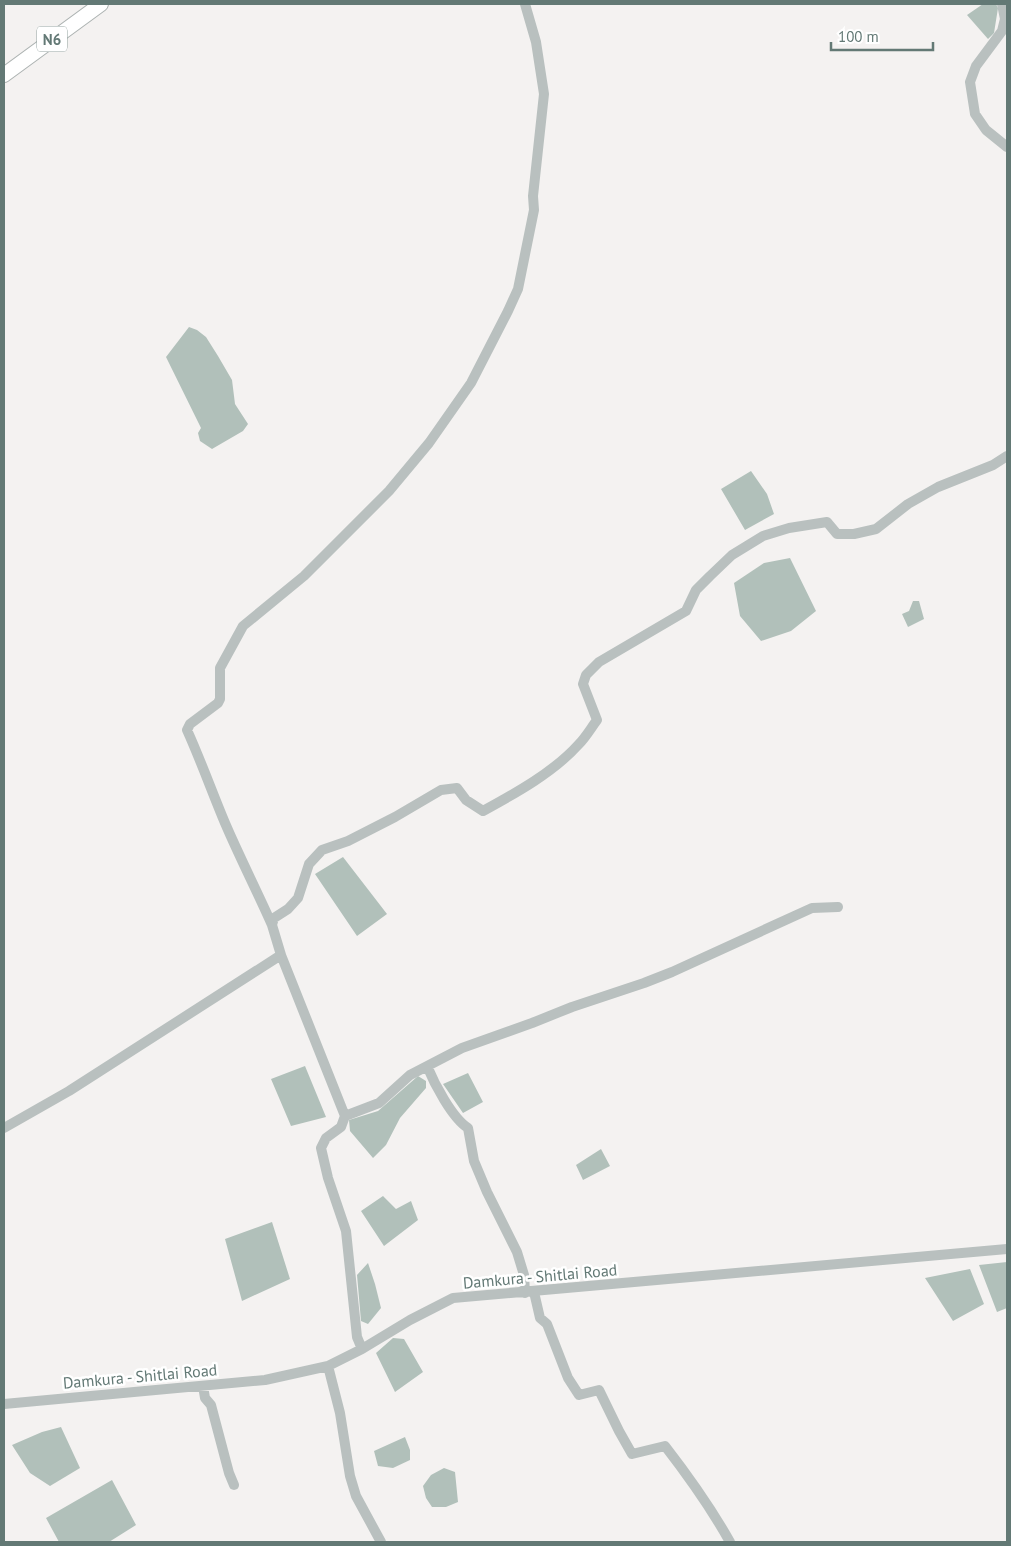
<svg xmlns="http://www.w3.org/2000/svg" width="1011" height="1546" font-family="'PT Sans',sans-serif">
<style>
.water{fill:#b1c0ba}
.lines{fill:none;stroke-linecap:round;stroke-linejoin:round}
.highway-casing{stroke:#adb3b2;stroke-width:16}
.minor{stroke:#b9c0bf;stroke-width:10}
.highway{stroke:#fff;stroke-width:14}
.labels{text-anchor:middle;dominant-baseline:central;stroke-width:5;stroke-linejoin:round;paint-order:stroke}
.shield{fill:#fff;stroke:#92a19e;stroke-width:1}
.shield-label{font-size:15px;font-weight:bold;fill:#637975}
.street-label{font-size:16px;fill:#637975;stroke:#fff}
</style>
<rect width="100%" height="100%" fill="#f4f2f1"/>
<!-- water -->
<path class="water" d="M983,4H996L998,8L994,33L988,39L967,15Z
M189,327L197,330L206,337L218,356L232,380L235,404L248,424L243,431L212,449L200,441L198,433L201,428L166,357Z
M751,471L767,494L774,514L745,530L721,489Z
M790,558L816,611L791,631L761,641L740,616L734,583L764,563Z
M913,601H919L924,619L908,627L902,614L909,611Z
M343,857L387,914L357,936L315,874Z
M305,1066L326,1117L291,1126L271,1079Z
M468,1073L483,1102L463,1113L443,1084Z
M418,1076L426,1081V1088L400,1118L386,1145L373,1158L350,1131L349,1120L378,1111Z
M601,1149L610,1166L583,1180L576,1165Z
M383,1196L396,1209L411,1201L418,1220L384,1246L361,1211Z
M272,1222L290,1279L242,1301L225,1239Z
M1007,1262V1308L997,1312L979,1265Z
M368,1263L375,1284L381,1308L368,1324L361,1321L357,1275Z
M970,1269L984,1304L953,1321L925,1278Z
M393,1338L404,1339L423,1372L395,1392L376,1353Z
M61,1427L80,1468L50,1486L30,1473L12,1445L42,1432Z
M405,1437L410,1450V1460L393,1468L378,1466L374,1451Z
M444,1468L455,1472L458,1502L446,1507H432L426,1498L423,1486L431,1475Z
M112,1480L136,1525L109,1542H59L46,1518Z"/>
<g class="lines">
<!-- highway casing -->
<g class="highway-casing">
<path id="highway" d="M4,75L101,4"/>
</g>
<!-- minor -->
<path class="minor" d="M1002,4L1005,19L1002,31L976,66L970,82L975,114L986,130L1007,147
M272,925C257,891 240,858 225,823C212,792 201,761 187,730L190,724L218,703L220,699V668L243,626L304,576L389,491L429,443L471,383L508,311L518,289L534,210L533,196L544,94L536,42L525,4
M427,1066C434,1083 452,1118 468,1128L474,1161L487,1192L517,1252L524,1275L525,1293
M345,1116L379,1103L410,1075L462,1048L532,1023L572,1007L644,983L672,972L812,908L838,907
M4,1128L69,1091L281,955
M534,1292L540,1318L547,1324L568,1378L579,1395L599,1390L619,1431L632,1454L665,1446C689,1477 711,1508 730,1542
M362,1349L357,1337L346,1231L328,1178L321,1148L326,1138L341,1127L345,1116L281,955L272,925L274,918L288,909L298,898L309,864L322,850L348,841L395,817L441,790L457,788L466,800L483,811C516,793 554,772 579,744C586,737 591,728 597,720L583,684L586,675L599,662L686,611L696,590L710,576L732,555L763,536L789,528L827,522L837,534H854L876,529L908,504L938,487L993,465L1007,456
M328,1366L340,1413L350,1476L356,1496L381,1542
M203,1386L205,1398L211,1405L229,1473L234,1485
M4,1404L265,1380L328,1366L362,1349L410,1320L453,1298L1007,1249"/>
<!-- highway -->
<use href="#highway" class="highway"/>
</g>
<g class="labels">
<!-- shield labels -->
<rect class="shield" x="37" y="26.5" width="30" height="25" rx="4"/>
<g class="shield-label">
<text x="52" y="39">N6</text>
</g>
<!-- street labels -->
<g class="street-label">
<text transform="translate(540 1276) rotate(-5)">Damkura - Shitlai Road</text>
<text transform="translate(140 1376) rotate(-5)">Damkura - Shitlai Road</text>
</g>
</g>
<!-- border -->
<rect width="1011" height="1546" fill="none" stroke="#637975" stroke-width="10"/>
<!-- scale -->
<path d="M831 42v8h102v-8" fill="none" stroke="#637975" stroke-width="2.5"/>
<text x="838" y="42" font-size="15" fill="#637975" stroke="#ffffff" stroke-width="4" paint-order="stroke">100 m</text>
</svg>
